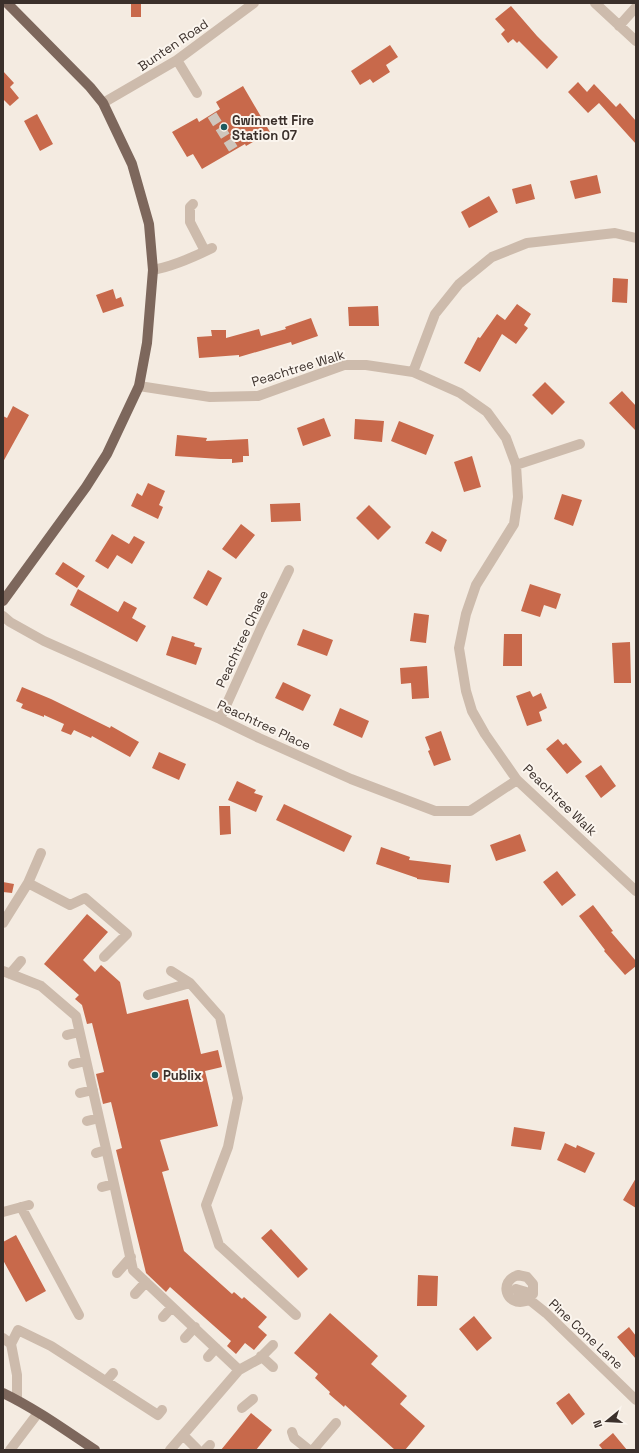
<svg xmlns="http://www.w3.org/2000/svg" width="639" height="1453" font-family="'Space Grotesk',sans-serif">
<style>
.building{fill:#c8694b}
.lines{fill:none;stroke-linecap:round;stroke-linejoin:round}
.minor-tunnel{stroke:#cfc6bd;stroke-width:10;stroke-dasharray:10 5;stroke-linecap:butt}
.minor{stroke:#cdbbac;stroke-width:10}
.major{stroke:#7d675c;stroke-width:10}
.poi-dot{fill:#1f5a5e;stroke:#fbf5ee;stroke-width:1.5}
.labels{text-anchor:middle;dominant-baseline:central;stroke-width:4;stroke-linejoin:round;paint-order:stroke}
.street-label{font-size:13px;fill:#3b302b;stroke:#fbf5ee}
.poi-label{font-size:13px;font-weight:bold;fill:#3b302b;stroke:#fbf5ee;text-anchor:start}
</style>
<rect width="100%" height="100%" fill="#f4ebe1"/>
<!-- building -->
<path class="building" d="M131,3H141V17H131Z
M511,6L537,36L558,57L547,69L519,41L517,43L513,39L508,43L501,34L505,30L495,19Z
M390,45L398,57L386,65L390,72L373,83L370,79L360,85L351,71Z
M3,71L14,83L10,87L19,98L10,106L3,99Z
M578,82L587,92L594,84L616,107L620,103L636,121V144L599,103L588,113L568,92Z
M243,86L270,132L246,146L245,144L202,169L193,154L187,157L172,132L197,118L199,122L220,109L216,102Z
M37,114L53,144L40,151L24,121Z
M597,175L601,193L575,199L570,181Z
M531,184L535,199L516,204L512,189Z
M489,196L498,212L469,228L461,212Z
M613,278L628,279L627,303L612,302Z
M113,289L116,299L121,297L124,306L103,313L96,295Z
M517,304L531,314L524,325L528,328L516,344L502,334L480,372L464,363L478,337L480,338L497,314L505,320Z
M378,306L379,326H349L348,307Z
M311,318L318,336L292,345L291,342L239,357V355L199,358L197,337L212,336L211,330H226V338L259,329L261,336L286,329L285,327Z
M545,382L565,402L552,415L532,395Z
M622,391L636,406V431L609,403Z
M13,406L29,415L3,462V416L7,418Z
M324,418L331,436L303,446L297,428Z
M355,419L384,421L382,442L354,439Z
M399,421L434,435L426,455L391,441Z
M177,435L207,438L206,441L248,439L249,456H243V462L232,463V459H220L175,456Z
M472,456L481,487L464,492L454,462Z
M148,483L165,491L159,505L163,507L158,519L131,506L137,493L142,496Z
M562,494L582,500L573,526L554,519Z
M300,503L301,521L271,522L270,504Z
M369,505L391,527L378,540L356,518Z
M241,524L255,535L236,559L222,549Z
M432,531L447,540L441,552L425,543Z
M112,534L129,544L134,536L145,542L132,564L117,555L108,569L95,561Z
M63,562L85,576L77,588L55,574Z
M208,570L222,578L207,606L193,598Z
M530,584L561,594L556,609L544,605L540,617L521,611Z
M78,589L118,612L124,601L137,608L132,618L146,626L137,642L70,605Z
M414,613L429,615L426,643L410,641Z
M303,629L333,640L327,656L297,645Z
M504,634H522V666H503Z
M172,636L195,643L194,646L202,648L196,665L166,655Z
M630,642L631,683H614L612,643Z
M427,666L429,698L412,699L411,683L401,684L400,668Z
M283,682L311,695L303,711L275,698Z
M22,687L51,699L110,728L111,726L139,742L130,757L92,736L91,738L74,730L71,735L61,731L64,724L44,715V717L21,708L23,704L16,701Z
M530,691L533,697L541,693L547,708L539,712L542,721L527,726L516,696Z
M340,708L369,721L362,738L333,725Z
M441,731L451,760L434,766L428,751L430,750L425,737Z
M558,739L563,745L566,743L582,762L567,774L546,749Z
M159,752L186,764L179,780L152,768Z
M601,765L616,786L601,798L585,776Z
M237,781L256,790L254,793L263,796L256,812L228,800Z
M284,804L352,836L344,852L276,820Z
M219,806H230L231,834L220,835Z
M520,834L526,851L496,861L490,845Z
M381,847L410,857L409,860L451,865L449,883L417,879V878L376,864Z
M557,871L576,895L562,906L543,882Z
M3,882L14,884L12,893L3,892Z
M593,905L613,931L611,932L636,961V966L625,975L604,951L605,950L579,916Z
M87,914L108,932L83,960L95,972L101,965L120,982L127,1014L188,999L201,1054L218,1050L222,1067L205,1071L218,1126L160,1140L169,1170L162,1172L184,1251L232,1294L234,1292L242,1299L244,1297L267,1317L258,1327L267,1335L254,1350L245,1343L236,1354L227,1346L231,1341L170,1287L166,1292L146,1273L116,1150L122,1148L111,1102L103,1104L96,1074L104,1072L92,1023L87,1024L82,1005L75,999L79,995L44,964Z
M514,1127L545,1132L541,1150L511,1146Z
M565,1143L576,1148L577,1145L595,1153L585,1173L557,1160Z
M636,1178V1208L623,1200Z
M271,1229L308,1269L298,1278L261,1238Z
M16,1235L46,1291L26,1302L3,1260V1242Z
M418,1275L438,1276L437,1306H417Z
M330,1313L378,1356L371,1364L407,1396L400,1404L425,1426L405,1450H395L345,1405L344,1407L329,1394L330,1392L315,1378L318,1374L294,1353Z
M474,1316L492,1338L477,1351L459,1329Z
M629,1327L636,1336V1359L617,1337Z
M569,1393L585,1414L572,1425L556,1403Z
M251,1413L272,1430L256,1450H221Z
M613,1433L627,1450H603L599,1445Z"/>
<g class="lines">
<!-- minor-tunnel -->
<path class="minor-tunnel" d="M212,115L234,150"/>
<!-- minor -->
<path class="minor" d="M595,3L636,41
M619,26L636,7
M177,60L197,93
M103,103L177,60L254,3
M193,204L190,207V222L205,251
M153,270C174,266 192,258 212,248
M413,372L435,314L459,284L492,257L527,243L615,233L636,238
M139,386L210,397L258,396L344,365H366L413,372L460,393L487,412L506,438L516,465L518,497L514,524L476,585L466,614L459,648L466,691L472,711L485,734L517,780L636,891
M516,465L580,444
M3,616L10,622L44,641L220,719L259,738L351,779L435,811H470L517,780
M220,719L261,628L289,570
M28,883L70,905L85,898L127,934L104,957
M3,923L28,883L41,853
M3,971L41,986L76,1016L114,1184L102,1187
M171,971L190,983L220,1017L238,1098L228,1147L206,1205L219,1245L296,1315
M10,974L21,961
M148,995L190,983
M67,1035L79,1032
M73,1064L86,1061
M80,1093L93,1090
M87,1121L99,1118
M96,1153L106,1150
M114,1184L133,1270L239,1370L170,1450
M21,1207L79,1315
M3,1212L29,1205
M117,1273L131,1257
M518,1275L527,1277L533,1284V1294L516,1289L526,1301C506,1307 498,1281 518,1275Z
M516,1289L546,1313L636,1400
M135,1294L146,1282
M163,1317L172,1307
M3,1338L11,1344L17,1375V1400
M185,1338L195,1327
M11,1344L18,1330L51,1346L158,1415L162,1410
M261,1356L273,1367
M208,1357L216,1348
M239,1370L259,1359L273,1345
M106,1381L113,1373
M242,1408L253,1399
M292,1432L294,1438L309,1450
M183,1435L197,1449
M10,1450L38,1413
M205,1450L210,1445
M313,1450L336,1423"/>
<!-- major -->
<path class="major" d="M3,601L86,487L107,454L139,386L147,343L153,270L149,224L132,164L103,103L90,87L7,3
M3,1393C36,1409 65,1430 95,1450"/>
</g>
<!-- markers -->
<g class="poi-dot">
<circle cx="224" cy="127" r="4"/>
<circle cx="155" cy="1075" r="4"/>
</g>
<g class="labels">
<!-- street labels -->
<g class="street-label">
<text transform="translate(173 45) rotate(-34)">Bunten Road</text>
<text transform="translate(298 368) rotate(-17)">Peachtree Walk</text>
<text transform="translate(242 639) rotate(-65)">Peachtree Chase</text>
<text transform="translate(264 725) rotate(25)">Peachtree Place</text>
<text transform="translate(560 800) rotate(44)">Peachtree Walk</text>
<text transform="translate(586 1334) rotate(43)">Pine Cone Lane</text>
</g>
<!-- poi labels -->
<g class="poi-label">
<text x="232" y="120">Gwinnett Fire<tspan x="232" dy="15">Station 07</tspan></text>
<text x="163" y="1075">Publix</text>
</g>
</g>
<!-- border -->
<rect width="639" height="1453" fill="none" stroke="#3b302b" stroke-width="8"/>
<!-- north arrow -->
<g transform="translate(607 1421) rotate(252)" stroke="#fbf5ee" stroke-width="3" paint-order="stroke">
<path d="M0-3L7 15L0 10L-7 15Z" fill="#3b302b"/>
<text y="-6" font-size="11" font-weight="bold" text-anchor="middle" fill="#3b302b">N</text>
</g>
</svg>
